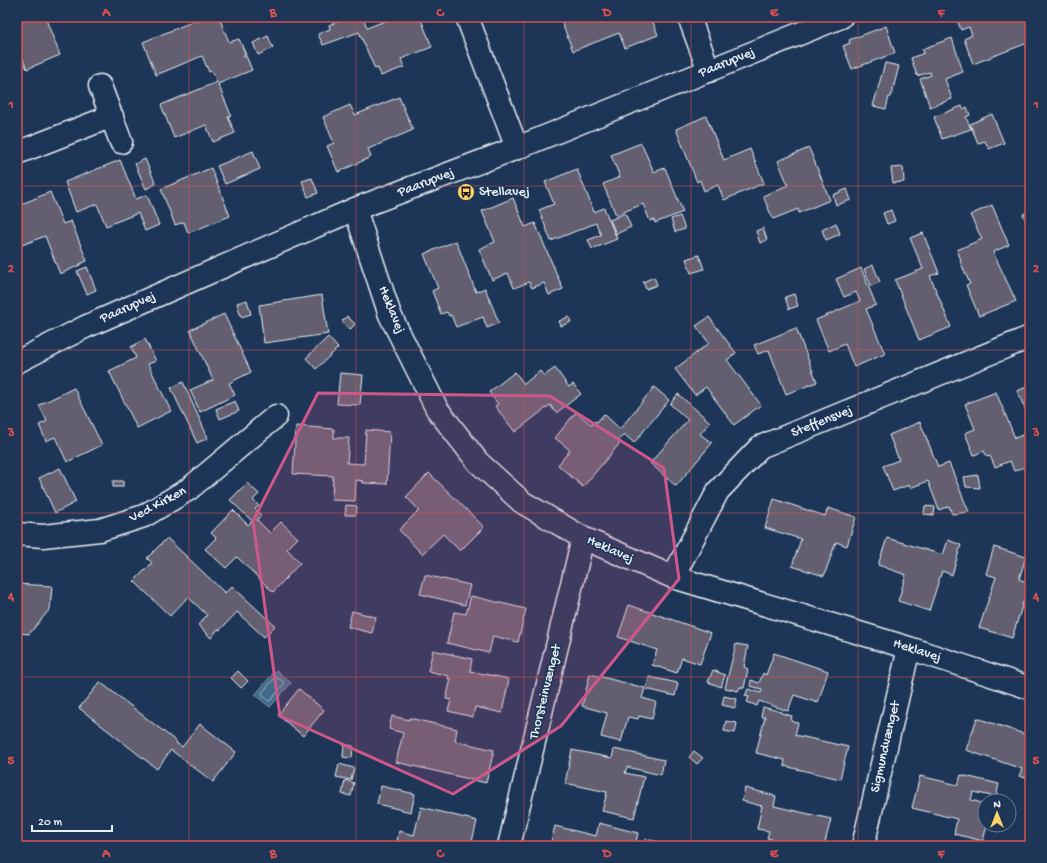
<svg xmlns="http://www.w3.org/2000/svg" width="1047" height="863" font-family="'Gochi Hand',sans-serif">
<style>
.water{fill:#416b89;stroke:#84a1b5}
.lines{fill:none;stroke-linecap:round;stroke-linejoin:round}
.shore{stroke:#a5bbcc;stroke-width:1}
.building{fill:#635f6f;stroke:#e8f1f8}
.street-casing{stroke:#e8f1f8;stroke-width:25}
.secondary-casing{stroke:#e8f1f8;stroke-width:25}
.street{stroke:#1d3557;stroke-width:22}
.secondary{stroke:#1d3557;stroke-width:22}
.marked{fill:#cd598a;fill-opacity:0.2;stroke:#cd598a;stroke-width:3;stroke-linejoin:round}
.grid{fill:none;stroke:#da5052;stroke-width:1;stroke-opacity:0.55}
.labels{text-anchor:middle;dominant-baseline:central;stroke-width:3;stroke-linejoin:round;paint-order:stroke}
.street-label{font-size:14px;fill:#e8f1f8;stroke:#1d3557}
.poi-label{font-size:14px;fill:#e8f1f8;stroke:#1d3557;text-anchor:start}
.neatline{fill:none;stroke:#da5052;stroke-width:1.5}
.grid-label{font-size:13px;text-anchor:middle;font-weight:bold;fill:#da5052}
</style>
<rect width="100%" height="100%" fill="#1d3557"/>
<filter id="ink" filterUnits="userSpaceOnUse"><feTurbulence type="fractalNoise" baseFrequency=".025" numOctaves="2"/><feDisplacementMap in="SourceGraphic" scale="8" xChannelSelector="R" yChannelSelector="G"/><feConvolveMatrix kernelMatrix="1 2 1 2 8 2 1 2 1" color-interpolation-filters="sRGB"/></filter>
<g filter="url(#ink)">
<!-- water -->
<path class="water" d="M276,670L291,683L270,707L255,695Z"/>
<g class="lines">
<!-- shore -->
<path class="shore" d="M276,677L284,682V684L271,700L269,701L262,695V693Z"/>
</g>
<!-- building -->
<path class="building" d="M17,17H45L60,55L27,69L20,52L17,53Z
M204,17H219L229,42L239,39L246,55H243L244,57L246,56L252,70L218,84L231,115L228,117L235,133L213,142L206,125L174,138L161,105L217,82L212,71L209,72L202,56L156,75L143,42Z
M349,17H363L367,28L395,17H420L432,47L401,59L404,67L381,76L378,68L375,69L359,32L323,45L318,34L330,29L329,25Z
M564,17H651L658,35L625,48L619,33L573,51L560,18Z
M956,17H982L983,19L988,17H1025L1030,29V42L973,64L964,39L972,35L969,27L961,30Z
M886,26L895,53L852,69L843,46L850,43L849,40Z
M268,36L273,48L258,55L253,43Z
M952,38L963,72L945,79L952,99L930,107L920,79L931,75L930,72L917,76L911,58L924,53L922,49Z
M885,63L899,66L891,97H889L886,109L873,106Z
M399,97L413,130L368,149L371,157L338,172L327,146L334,143L323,117L350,105L355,115Z
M962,106L963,109L967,107L970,115L966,117L971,129L942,139L934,117Z
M992,114L1004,143L989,149L985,141L978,143L970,124Z
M706,116L724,160L750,149L764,183L724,200L718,185L704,191L700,180L697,182L676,129Z
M641,143L654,172L665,168L683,212L655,223L654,219L650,221L643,204L616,215L603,184L620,177L611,155Z
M809,148L830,200L799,213L798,209L773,219L763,196L788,185L778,161Z
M253,151L260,169L225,184L217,166Z
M145,159L156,184L146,189L135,164Z
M120,160L136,199L147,195L159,225L145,231L138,213L106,226L97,204L76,212L65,182Z
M903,167L904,182L893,183L891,168Z
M211,168L230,216L188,233L184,222L175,225L161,189Z
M577,169L594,212L604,208L617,239L592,249L588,240L601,235L596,223L551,241L539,210L554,204L545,182Z
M312,178L318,193L308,197L302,181Z
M847,189L851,200L836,205L833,195Z
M50,192L63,224L71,221L87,261L80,264V265L60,274L45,236L17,247V206Z
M513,198L525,227L535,223L563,289L549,295L544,283L532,288L529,282L514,288L508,273L492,280L479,249L495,242L482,211Z
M992,205L1009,245L993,252L1016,301L979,316L966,285L970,284L960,261L961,260L957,250L982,239L970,215Z
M891,210L895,221L887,224L883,213Z
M1030,212V230L1023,214Z
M625,213L631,227L616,234L610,220Z
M680,216L685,229L675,232L671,219Z
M836,223L840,234L826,240L822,230Z
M763,228L767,240L760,243L756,231Z
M923,233L939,273L930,276L951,327L919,340L895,280L923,269L910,238Z
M456,241L476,292L485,288L499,323L487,328L483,317L456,327L451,315L449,316L447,312L441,314L432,291L438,288L424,254Z
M699,255L704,269L691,273L686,259Z
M873,265L880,282L871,286L864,269Z
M87,267L96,290L87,294L77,271Z
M861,268L876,305L866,309L885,354L854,367L845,344L829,351L816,320L860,301L856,292L844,297L836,279Z
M654,277L657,285L646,289L643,282Z
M794,294L798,306L789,309L785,297Z
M322,295L328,334L264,343L259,305Z
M247,300L251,314L241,317L237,303Z
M224,314L251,372L229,383L235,395L200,412L190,390L213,380L190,330Z
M347,316L355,324L350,330L342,321Z
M569,317L571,322L561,326L559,321Z
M709,317L736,353L727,360L761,405L734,425L706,387L695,395L675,369L709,343L696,326Z
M796,328L817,382L786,394L769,350L758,354L754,345Z
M328,337L338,348L316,369L306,358Z
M145,339L156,361L148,364L171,411L137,428L109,371L136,358L131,347Z
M555,368L569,387L573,384L581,394L556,413L550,405L515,432L495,406L498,404L489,392L515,372L524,384L540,371L544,376Z
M340,373L363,375L360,405L337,404Z
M183,382L208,438L197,443L171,388Z
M1030,386V420L1017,391Z
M654,387L669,400L634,443L624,434L618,441L620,443L583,487L558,465L570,450L555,438L576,412L592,425L595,421L597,422L604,414L620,429Z
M74,388L102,445L67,462L55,437L46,441L39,425L47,421L39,405Z
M996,392L1015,438L1025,434L1030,446V465L1014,471L1010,461L995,467L990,456L987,457L984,451L974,455L965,433L975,429L965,404Z
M678,394L710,422L700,434L712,443L676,486L650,463L688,420L670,404Z
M235,401L239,411L220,419L216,409Z
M920,422L938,467L949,463L969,512L952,514L949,506L939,510L928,481L910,488L909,485L893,491L883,466L899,460L889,435Z
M296,426L334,429V438H349L347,463L364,464L366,430L390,432L387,484L363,483V481L356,480L355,501L332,500L333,476L293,474Z
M60,468L76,502L55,513L39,478Z
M17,472L22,482L17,485Z
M429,473L484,527L460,551L443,534L422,554L399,530L419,510L406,497Z
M978,475L980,488L966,487L964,477Z
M113,481H123V487H113Z
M247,483L259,494L253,500L259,506L255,509L261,515L257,520L270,533L281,522L298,538L287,549L300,563L273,592L237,557L226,568L205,549L216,538L211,533L233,510L248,525L252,521L230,500Z
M774,499L825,516L828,508L856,517L847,546L836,542L824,576L792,566L801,539L765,528Z
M346,505L357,506L356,515H345Z
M925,506L935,507L934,515L924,514Z
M167,538L225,593L232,586L275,626L264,637L237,612L220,630L218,629L211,638L198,625L207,615L188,597L170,616L134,581L152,563L147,558Z
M887,538L943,555L948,540L961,545L952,575L942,571L929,611L898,601L906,575L878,565Z
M994,547L1026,557L1019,579L1026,582L1030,572V601L1024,600L1012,638L979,628L996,577L986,574Z
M425,575L470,585L465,605L420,594Z
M17,584L52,586L50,609L29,634L18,633L17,640Z
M471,596L526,609L518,642L493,636L489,653L447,643L454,612L466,614Z
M629,605L711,633L700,664L682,658L677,673L652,665L657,650L618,637Z
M352,611L376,617L372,633L348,627Z
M736,644L748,646L744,667L748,669L744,688L740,687L738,691L725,688Z
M433,650L472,659L470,671L509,679L502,713L475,707L473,717L448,711L451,700L446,699L451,679H448L449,676L428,671Z
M774,653L828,671L818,703L794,695L788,711L759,701L757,706L747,702L749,697L745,696L748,689L761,693L762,689L750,686L751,680L759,683L763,673L766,675Z
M713,670L725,675L721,687L708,682Z
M238,671L248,681L241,688L231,678Z
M590,674L645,688L642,698L656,702L652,719L639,716L638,719L628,717L621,742L601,737L607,713L582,706Z
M649,677L678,683L675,696L646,689Z
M100,682L177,742L176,743L182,747L200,724L236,752L213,782L171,750L157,769L79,708Z
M299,689L324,710L303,736L278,715Z
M724,696L737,699L735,708L722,705Z
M763,707L781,712V713L792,716L791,721L798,723L795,735L848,747L840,779L784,766L785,760L756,753L765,717H761Z
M392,716L409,720V718L457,729L455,741L494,750L486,783L396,762L403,733L389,729Z
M977,718L1030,736V779L1019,776L1022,769L966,750Z
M726,721L737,723L735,733L724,731Z
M344,745L353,746L352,758L343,757Z
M614,749L664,760L661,775L627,767L625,773L644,777L634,818L602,811L607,792L565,783L572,750L612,758Z
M694,751L703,758L697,764L689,757Z
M339,764L354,768L351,780L336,777Z
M961,775L999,784L996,797L973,792L971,800L985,804V825H987L983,841L954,834L957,819L912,808L920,776L958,785Z
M345,780L354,783L351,796L342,794Z
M381,786L415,794L411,812L377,804Z
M745,788L776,796L774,806L831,819L824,846H799L767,838L769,831L757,829L762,806L742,801Z
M421,807L477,821L471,846H396L399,831L414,835Z
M599,823L638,833L635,846L624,845V846H550L555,826L596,836Z
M646,839L658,842V846H644Z"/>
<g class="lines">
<!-- street casing -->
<g class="street-casing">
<path id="street" d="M467,17L517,148
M689,17L709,71
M100,86L121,142
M17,153L112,116
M355,209L390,315L437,409L478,462L522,502L583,538L673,577L909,648L1030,688
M17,534L43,536L100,530L144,516L189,489L276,416
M673,577L718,491L760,447L1030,337
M509,846L583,538
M863,846L909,648"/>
</g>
<!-- secondary casing -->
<g class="secondary-casing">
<path id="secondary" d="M17,362L85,327L355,209L517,148L841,17"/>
</g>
<!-- street -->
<use href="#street" class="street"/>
<!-- secondary -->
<use href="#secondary" class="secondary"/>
</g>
</g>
<!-- marked area -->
<path class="marked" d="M318,393L550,396L664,468L679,579L561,726L453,794L280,716L253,521Z"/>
<!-- grid -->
<path class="grid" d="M189,17V846M356,17V846M524,17V846M691,17V846M858,17V846M17,186H1030M17,350H1030M17,513H1030M17,677H1030"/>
<!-- icons -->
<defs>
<g id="bus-disc" transform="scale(0.9)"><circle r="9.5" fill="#ffd166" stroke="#1d3557"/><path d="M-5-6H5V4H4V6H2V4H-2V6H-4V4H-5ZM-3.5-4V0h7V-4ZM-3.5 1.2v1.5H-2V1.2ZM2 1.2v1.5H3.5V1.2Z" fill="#111"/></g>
</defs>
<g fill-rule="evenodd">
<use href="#bus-disc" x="466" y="192"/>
</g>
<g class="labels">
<!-- street labels -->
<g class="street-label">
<text transform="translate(727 63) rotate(-22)">Paarupvej</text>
<text transform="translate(426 183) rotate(-21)">Paarupvej</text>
<text transform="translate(128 308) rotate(-24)">Paarupvej</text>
<text transform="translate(391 310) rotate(68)">Heklavej</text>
<text transform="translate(822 422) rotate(-22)">Steffensvej</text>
<text transform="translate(158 505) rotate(-28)">Ved Kirken</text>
<text transform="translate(610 550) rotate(24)">Heklavej</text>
<text transform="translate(917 651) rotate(18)">Heklavej</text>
<text transform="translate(546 692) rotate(-76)">Thorsteinvænget</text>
<text transform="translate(886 747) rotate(-77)">Sigmundvænget</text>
</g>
<!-- poi labels -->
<g class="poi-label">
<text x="479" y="192">Stellavej</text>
</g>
</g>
<!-- margin -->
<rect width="1047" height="863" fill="none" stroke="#1d3557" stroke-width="44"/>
<!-- north arrow -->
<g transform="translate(997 813)"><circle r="19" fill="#1d3557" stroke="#6e8097"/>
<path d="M0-3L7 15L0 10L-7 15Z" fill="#ffd166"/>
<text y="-6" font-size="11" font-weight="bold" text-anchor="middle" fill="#e8f1f8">N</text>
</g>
<!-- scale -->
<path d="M32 825v6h80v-6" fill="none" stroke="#e8f1f8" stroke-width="2"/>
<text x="38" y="825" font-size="12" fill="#e8f1f8" stroke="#1d3557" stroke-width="3" paint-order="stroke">20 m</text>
<rect x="22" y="22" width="1003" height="819" class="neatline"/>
<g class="grid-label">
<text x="106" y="16">A</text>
<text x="273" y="16">B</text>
<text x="440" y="16">C</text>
<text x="607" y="16">D</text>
<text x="774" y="16">E</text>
<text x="941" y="16">F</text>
<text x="11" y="108">1</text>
<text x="1036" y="108">1</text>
<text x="11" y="272">2</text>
<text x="1036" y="272">2</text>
<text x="11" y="436">3</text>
<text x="1036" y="436">3</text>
<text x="11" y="600">4</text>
<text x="1036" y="600">4</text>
<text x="11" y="764">5</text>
<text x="1036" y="764">5</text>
<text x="106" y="857">A</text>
<text x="273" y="857">B</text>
<text x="440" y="857">C</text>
<text x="607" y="857">D</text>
<text x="774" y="857">E</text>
<text x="941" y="857">F</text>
</g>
</svg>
